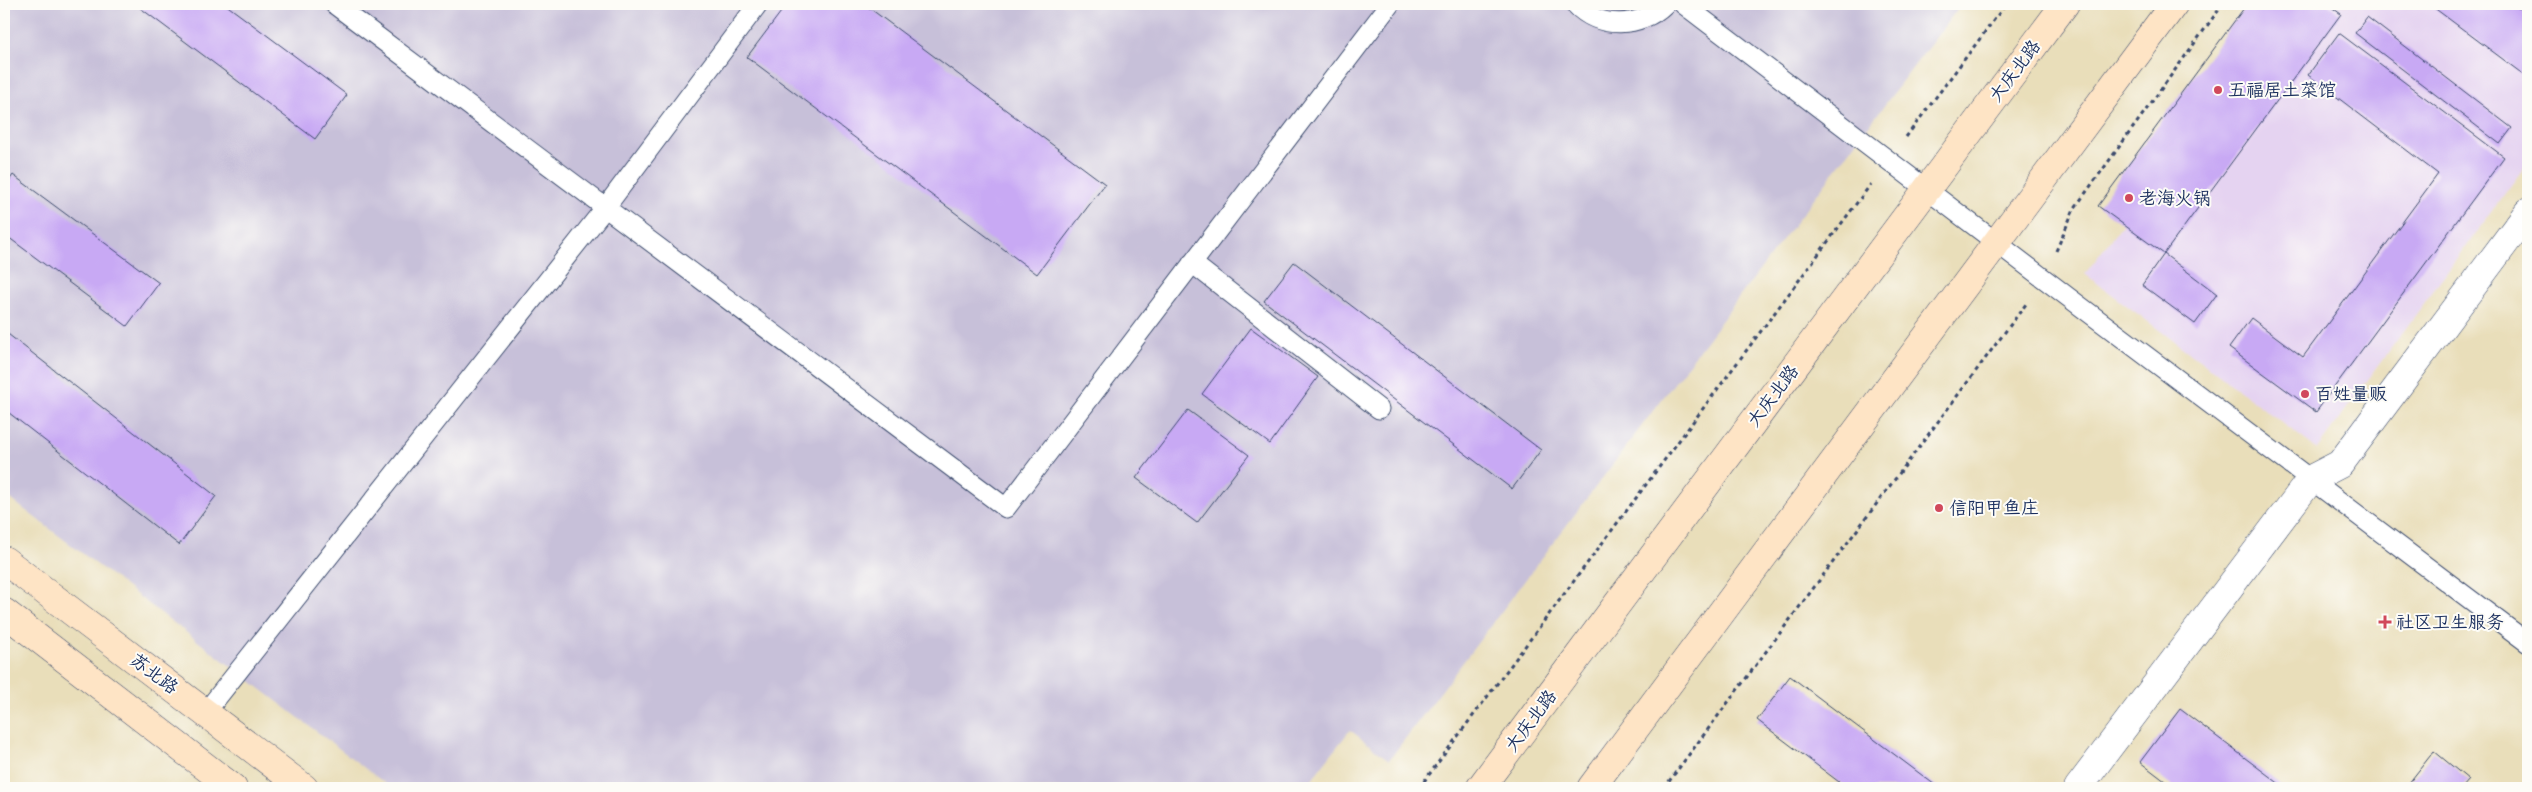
<svg xmlns="http://www.w3.org/2000/svg" width="2532" height="792" font-family="Pangolin,'LXGW WenKai TC',sans-serif">
<style>
.built{fill:#e5d3f1}
.industrial{fill:#c7c0d9}
.building{fill:#c8a9f4}
.lines{fill:none;stroke-linecap:round;stroke-linejoin:round}
.lane-casing{stroke:#3a496c;stroke-width:21}
.street-casing{stroke:#3a496c;stroke-width:29}
.secondary-casing{stroke:#3a496c;stroke-width:29}
.path{stroke:#3a496c;stroke-width:3;stroke-dasharray:4 4;stroke-linecap:butt}
.lane{stroke:#fff;stroke-width:19}
.street{stroke:#fff;stroke-width:28}
.secondary{stroke:#fee4c5;stroke-width:28}
.poi-dot{fill:#d1495b;stroke:#fdfcf7;stroke-width:2}
.labels{text-anchor:middle;dominant-baseline:central;stroke-width:4;stroke-linejoin:round;paint-order:stroke}
.street-label{font-size:18px;fill:#1b2f5e;stroke:#fdfcf7}
.poi-label{font-size:18px;fill:#1b2f5e;stroke:#fdfcf7;text-anchor:start}
</style>
<rect width="100%" height="100%" fill="#fdfcf7"/>
<filter id="ink" filterUnits="userSpaceOnUse"><feTurbulence type="fractalNoise" baseFrequency=".02" numOctaves="2"/><feDisplacementMap in="SourceGraphic" scale="10" xChannelSelector="R" yChannelSelector="G"/><feConvolveMatrix kernelMatrix="1 2 1 2 8 2 1 2 1" color-interpolation-filters="sRGB"/></filter>
<filter id="wash" filterUnits="userSpaceOnUse"><feTurbulence type="fractalNoise" baseFrequency=".0096" numOctaves="4" result="noise"/><feDisplacementMap in="SourceGraphic" scale="20" xChannelSelector="R" yChannelSelector="G"/><feGaussianBlur stdDeviation="1.12" result="paint"/><feColorMatrix in="noise" values="0 0 0 0 0 0 0 0 0 0 0 0 0 0 0 0 0 1.4 0 .05"/><feComposite in="paint" operator="in"/></filter>
<g filter="url(#wash)">
<rect width="100%" height="100%" fill="#e9deba"/>
<!-- built -->
<path class="built" d="M2288,4H2528V162L2317,449L2085,274Z"/>
<!-- industrial -->
<path class="industrial" d="M4,4H1961L1389,760L1350,730L1305,788H391L4,494Z"/>
<g id="blocks">
<!-- building -->
<path class="building" d="M135,4H225L347,95L315,139Z
M787,4H864L1105,184L1037,274L747,57Z
M2247,4H2327L2341,14L2164,254L2098,206Z
M2429,4H2513L2528,16V78Z
M2367,17L2512,128L2500,144L2355,33Z
M2339,33L2504,157L2316,412L2229,348L2251,318L2303,357L2438,174L2308,75Z
M13,175L159,283L127,326L4,234V188Z
M2164,254L2217,294L2195,324L2142,285Z
M1294,262L1541,450L1512,489L1264,301Z
M1251,328L1318,377L1270,444L1202,394Z
M4,331L216,496L179,545L4,409Z
M1188,410L1249,455L1197,523L1136,478Z
M1790,676L1939,788H1847L1757,720Z
M2180,709L2285,788H2174L2140,762Z
M2434,751L2469,780L2462,788H2405Z"/>
</g>
</g>
<g filter="url(#ink)">
<use href="#blocks" fill-opacity="0" stroke="#3a496c" stroke-width="1"/>
<g class="lines">
<!-- lane casing -->
<g class="lane-casing">
<path id="lane" d="M334,4L1006,508L1390,4
M1575,4C1599,30 1641,28 1665,4
M1683,4L2068,297L2528,643
M1192,263L1379,409
M205,713L605,208L758,4"/>
</g>
<!-- street casing -->
<g class="street-casing">
<path id="street" d="M2078,788L2311,479L2340,464L2528,212"/>
</g>
<!-- secondary casing -->
<g class="secondary-casing">
<path id="secondary" d="M4,560L304,788
M4,612L233,788
M1480,788L2065,4
M1591,788L2174,4"/>
</g>
<!-- path -->
<path class="path" d="M1906,137L2006,4
M2056,251L2074,209L2223,4
M1419,788L1871,184
M1664,788L2026,304"/>
<!-- lane -->
<use href="#lane" class="lane"/>
<!-- street -->
<use href="#street" class="street"/>
<!-- secondary -->
<use href="#secondary" class="secondary"/>
</g>
</g>
<!-- markers -->
<g class="poi-dot">
<circle cx="2218" cy="90" r="5"/>
<circle cx="2129" cy="198" r="5"/>
<circle cx="2305" cy="394" r="5"/>
<circle cx="1939" cy="508" r="5"/>
<path d="M2382.5 614.5h5v5h5v5h-5v5h-5v-5h-5v-5h5z"/>
</g>
<g class="labels">
<!-- street labels -->
<g class="street-label">
<text transform="translate(2015 71) rotate(-53)">大庆北路</text>
<text transform="translate(1773 396) rotate(-53)">大庆北路</text>
<text transform="translate(154 674) rotate(37)">苏北路</text>
<text transform="translate(1531 721) rotate(-53)">大庆北路</text>
</g>
<!-- poi labels -->
<g class="poi-label">
<text x="2228" y="90">五福居土菜馆</text>
<text x="2139" y="198">老海火锅</text>
<text x="2315" y="394">百姓量贩</text>
<text x="1949" y="508">信阳甲鱼庄</text>
<text x="2396" y="622">社区卫生服务</text>
</g>
</g>
<!-- margin -->
<rect width="2532" height="792" fill="none" stroke="#fdfcf7" stroke-width="20"/>
</svg>
